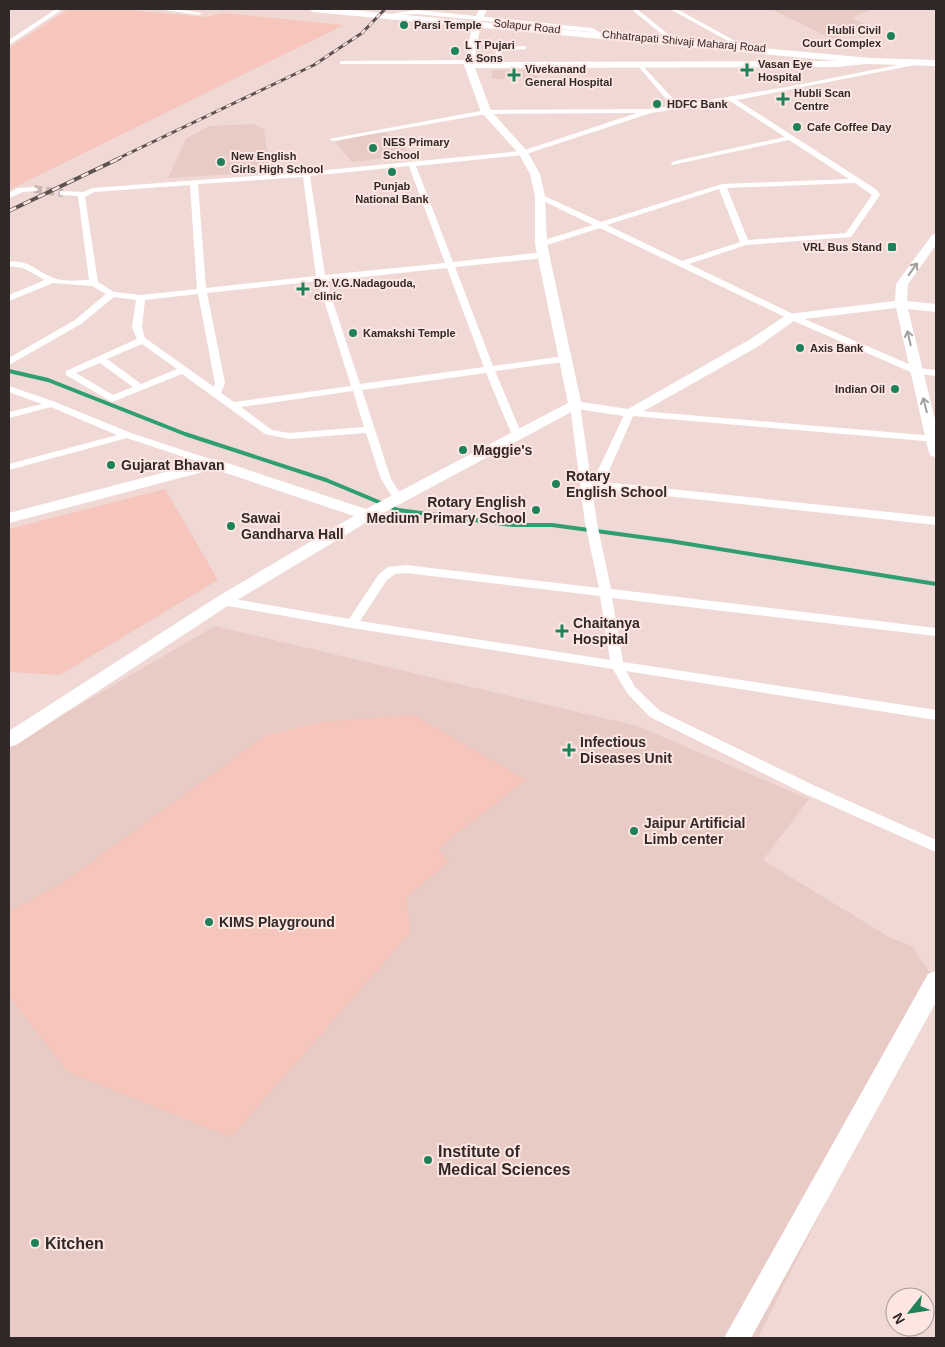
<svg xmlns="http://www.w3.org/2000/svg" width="945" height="1347" font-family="Helvetica,sans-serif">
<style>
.built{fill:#e9cbc5}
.green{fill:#f6c5bb}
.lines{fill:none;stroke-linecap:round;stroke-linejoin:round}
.stream{stroke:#2f9f71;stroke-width:4}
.street-tunnel{stroke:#cab6b2;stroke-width:8;stroke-dasharray:8 4.5;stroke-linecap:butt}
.street{fill:#fff;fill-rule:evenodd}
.secondary{fill:#fff;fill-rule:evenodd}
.primary{fill:#fff;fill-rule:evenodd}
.rail-far1-casing{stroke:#5e5250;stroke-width:3}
.rail-casing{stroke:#5e5250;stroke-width:4}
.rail-far1{stroke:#fde6e2;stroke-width:2;stroke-dasharray:5.5;stroke-linecap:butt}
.rail{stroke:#fde6e2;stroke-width:2.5;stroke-dasharray:8;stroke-linecap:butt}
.oneway{stroke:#a29f9e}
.poi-dot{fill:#1f815a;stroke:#fde6e2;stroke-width:2}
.labels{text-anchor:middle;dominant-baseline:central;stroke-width:4;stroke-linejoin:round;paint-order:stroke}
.far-poi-label{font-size:11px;font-weight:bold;fill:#312927;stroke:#fde6e2;text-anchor:start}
.far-street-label{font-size:11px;fill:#312927;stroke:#fde6e2}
.poi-label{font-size:14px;font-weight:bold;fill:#312927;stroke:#fde6e2;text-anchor:start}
.near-poi-label{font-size:16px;font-weight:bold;fill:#312927;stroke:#fde6e2;text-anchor:start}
</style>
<rect width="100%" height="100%" fill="#f0d9d5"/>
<!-- built -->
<path class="built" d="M771,9H871L852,18L873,28L832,39Z
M491,70H537L538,79H492Z
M254,124L264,129L270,172L168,178L186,139L209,126Z
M384,131L413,155L352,162L335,142Z
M215,626L637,726L809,799L763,860L889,937L912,946L936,981L758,1338H9V746Z"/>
<!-- green -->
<path class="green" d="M69,9H118L205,17L223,13L344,25L9,190V48Z
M165,489L218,580L60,675L9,672V529Z
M414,715L526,780L457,833L439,849L449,862L406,898L411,932L231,1137L68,1072L9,996V912L64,882L265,736L321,722Z"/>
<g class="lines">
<!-- stream -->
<path class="stream" d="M9,371L48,380L185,434L326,480L398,510L513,525H552L670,541L936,584"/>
<!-- street-tunnel -->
<path class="street-tunnel" d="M34,189L63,193"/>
<!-- street -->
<path class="street" d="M56,9H63L9,45V40Z
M157,9H175L202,13L199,15Z
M631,9H637L673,38V40H669Z
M670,9H677L744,46L739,47Z
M417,10L592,28L601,33L598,35L591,32L417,14L397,15L394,13Z
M524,46L526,47V49L502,51L499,65L496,67L493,65L497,48Z
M923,60L925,61V63L737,100L877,190L880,195L851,237L746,245L689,264L795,315L918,368L936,370V376L913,373L789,319L600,228L544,246H538V242L593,225L537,198V194H540L601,222L722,184L849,179L789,140L672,165L671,163L675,161L785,137L730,101L651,113L523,155L416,166L453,262L544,252L548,255L544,258L455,267L493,366L564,356L569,359L564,362L495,371L522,435L517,438L512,435L486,373L362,390L391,479L403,498L402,500H394L381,479L366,433L289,439L265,434L182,374L112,402L66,375V371L137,339L132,327L136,300L114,297L81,324L9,365V358L75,320L106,294L92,286L53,283L9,301V295L45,280L23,268L9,266V262C29,259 39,274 57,279C67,282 79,280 89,280L78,196L60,195V191L83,192L93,188L306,172L522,151L637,113L486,114L333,141L329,139L486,110L650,109L672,106L638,66L637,65L640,63L679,105L787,87ZM409,166L445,263L325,275L310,176ZM303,177L316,276L206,288L198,184ZM855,183L872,195L846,233L748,240L727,188ZM190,185L197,289L141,295L114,292L98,282L85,197L94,192ZM719,189L740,242L682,261L607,225ZM447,268L484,367L360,384L326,281ZM318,281L351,386L234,402L221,393L225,383L207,293ZM198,294L215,383L214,387L145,338L142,327L145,300ZM142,344L177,369L141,384L107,359ZM100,363L133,387L113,395L76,373ZM353,391L364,427L289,433L272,430L241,407Z
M342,61L469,60L472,62L469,64H340V62Z
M34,187L38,189L37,191L23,192L9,198V193L18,188Z
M9,386L55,402L131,433L219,462L220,464L219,466H211L127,438L9,470V464L117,435L51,407L9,418V412L42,404L9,392Z
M575,402L580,405L591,481H593L625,413L630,410L936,436V442L633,416L604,482L936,517V525L592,488L597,523L611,589L936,628V636L612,598L623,662L936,710V720L626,671L635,687L660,711L813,785L936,840V852L803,793L650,717L627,693L613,669L352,628L223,605L217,601L223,597L349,619L379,574L388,567L406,565L599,588L585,523L570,405ZM406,573L600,596L610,660L360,621L387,580L395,574Z"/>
<!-- secondary -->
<path class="secondary" d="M479,9H487L481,23L474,62L836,61L869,59L871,61L866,64L836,67L475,68L491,111L527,151L540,174L545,196L547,244L581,402L628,409L749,340L788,314L895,301L896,284L932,235L936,234V245L908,284L907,301L936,304V312L908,309L936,424V457L931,456L929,453L896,308L795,320L759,346L635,416L630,417L577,409L372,519L229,605L16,745L9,747V731L217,597L354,516L214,469L9,523V513L215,459L366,509L568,403L535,244V196L530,174L519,154L481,112L464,65L473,23Z
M936,971V1002L751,1338H724L928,974Z"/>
<!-- primary -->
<path class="primary" d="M308,9H341L870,58L936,60V66L870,64L313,12Z"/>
<!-- rail-far1 casing -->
<g class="rail-far1-casing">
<path id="rail-far1" d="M117,159L314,65L362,33L385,9"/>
</g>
<!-- rail casing -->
<g class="rail-casing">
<path id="rail" d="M9,211L120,158"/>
</g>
<!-- rail-far1 -->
<use href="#rail-far1" class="rail-far1"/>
<!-- rail -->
<use href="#rail" class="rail"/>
</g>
<!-- one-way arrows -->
<defs><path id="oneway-shaft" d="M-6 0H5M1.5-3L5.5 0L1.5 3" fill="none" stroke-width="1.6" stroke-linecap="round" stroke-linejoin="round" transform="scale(1.25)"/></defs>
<g class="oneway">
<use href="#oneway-shaft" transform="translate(913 269) rotate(-54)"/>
<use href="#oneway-shaft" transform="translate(909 338) rotate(-103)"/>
<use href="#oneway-shaft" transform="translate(925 405) rotate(-104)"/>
</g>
<!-- markers -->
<g class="poi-dot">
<circle cx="404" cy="25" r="5"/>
<circle cx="891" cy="36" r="5"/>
<circle cx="455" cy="51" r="5"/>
<path d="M744.5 62.5h5v5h5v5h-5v5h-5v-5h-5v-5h5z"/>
<path d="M511.5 67.5h5v5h5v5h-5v5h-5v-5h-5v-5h5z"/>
<path d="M780.5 91.5h5v5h5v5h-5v5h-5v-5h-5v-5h5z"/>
<circle cx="657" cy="104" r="5"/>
<circle cx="797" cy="127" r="5"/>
<circle cx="373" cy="148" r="5"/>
<circle cx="221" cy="162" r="5"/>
<circle cx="392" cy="172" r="5"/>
<rect x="887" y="242" width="10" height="10" rx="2.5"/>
<path d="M300.5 281.5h5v5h5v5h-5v5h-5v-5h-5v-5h5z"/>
<circle cx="353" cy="333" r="5"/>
<circle cx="800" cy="348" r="5"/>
<circle cx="895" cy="389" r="5"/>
<circle cx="463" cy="450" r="5"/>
<circle cx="111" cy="465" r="5"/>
<circle cx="556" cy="484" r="5"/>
<circle cx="536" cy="510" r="5"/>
<circle cx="231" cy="526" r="5"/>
<path d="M559.5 623.5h5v5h5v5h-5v5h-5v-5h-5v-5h5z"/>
<path d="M566.5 742.5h5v5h5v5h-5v5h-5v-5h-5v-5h5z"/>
<circle cx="634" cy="831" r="5"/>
<circle cx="209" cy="922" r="5"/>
<circle cx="428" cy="1160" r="5"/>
<circle cx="35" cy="1243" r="5"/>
</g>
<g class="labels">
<!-- far-poi labels -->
<g class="far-poi-label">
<text x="414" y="25">Parsi Temple</text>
<text x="881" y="30" text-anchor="end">Hubli Civil<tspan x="881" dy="13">Court Complex</tspan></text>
<text x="465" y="45">L T Pujari<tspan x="465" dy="13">&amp; Sons</tspan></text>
<text x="758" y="64">Vasan Eye<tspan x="758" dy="13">Hospital</tspan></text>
<text x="525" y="69">Vivekanand<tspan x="525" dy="13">General Hospital</tspan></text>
<text x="794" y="93">Hubli Scan<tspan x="794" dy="13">Centre</tspan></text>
<text x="667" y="104">HDFC Bank</text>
<text x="807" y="127">Cafe Coffee Day</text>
<text x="383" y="142">NES Primary<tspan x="383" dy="13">School</tspan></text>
<text x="231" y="156">New English<tspan x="231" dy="13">Girls High School</tspan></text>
<text x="392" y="186" text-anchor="middle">Punjab<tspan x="392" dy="13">National Bank</tspan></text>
<text x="882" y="247" text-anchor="end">VRL Bus Stand</text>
<text x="314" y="283">Dr. V.G.Nadagouda,<tspan x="314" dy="13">clinic</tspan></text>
<text x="363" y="333">Kamakshi Temple</text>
<text x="810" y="348">Axis Bank</text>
<text x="885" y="389" text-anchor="end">Indian Oil</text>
</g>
<!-- far-street labels -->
<g class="far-street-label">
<text transform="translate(527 26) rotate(6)">Solapur Road</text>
<text transform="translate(684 41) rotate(5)">Chhatrapati Shivaji Maharaj Road</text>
</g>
<!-- poi labels -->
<g class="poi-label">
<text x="473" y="450">Maggie's</text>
<text x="121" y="465">Gujarat Bhavan</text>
<text x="566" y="476">Rotary<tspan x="566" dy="16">English School</tspan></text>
<text x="526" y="502" text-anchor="end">Rotary English<tspan x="526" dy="16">Medium Primary School</tspan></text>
<text x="241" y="518">Sawai<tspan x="241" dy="16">Gandharva Hall</tspan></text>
<text x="573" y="623">Chaitanya<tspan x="573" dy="16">Hospital</tspan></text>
<text x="580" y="742">Infectious<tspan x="580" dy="16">Diseases Unit</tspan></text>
<text x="644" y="823">Jaipur Artificial<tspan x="644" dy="16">Limb center</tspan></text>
<text x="219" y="922">KIMS Playground</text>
</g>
<!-- near-poi labels -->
<g class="near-poi-label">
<text x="438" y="1151">Institute of<tspan x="438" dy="18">Medical Sciences</tspan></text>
<text x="45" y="1243">Kitchen</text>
</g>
</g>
<!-- border -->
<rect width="945" height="1347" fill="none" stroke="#312927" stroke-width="20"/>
<!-- north arrow -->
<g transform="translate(910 1312) rotate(240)"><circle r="24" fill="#fde6e2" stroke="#ab9a97"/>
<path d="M0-4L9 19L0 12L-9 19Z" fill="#1f815a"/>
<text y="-8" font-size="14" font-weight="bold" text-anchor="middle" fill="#312927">N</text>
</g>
</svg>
